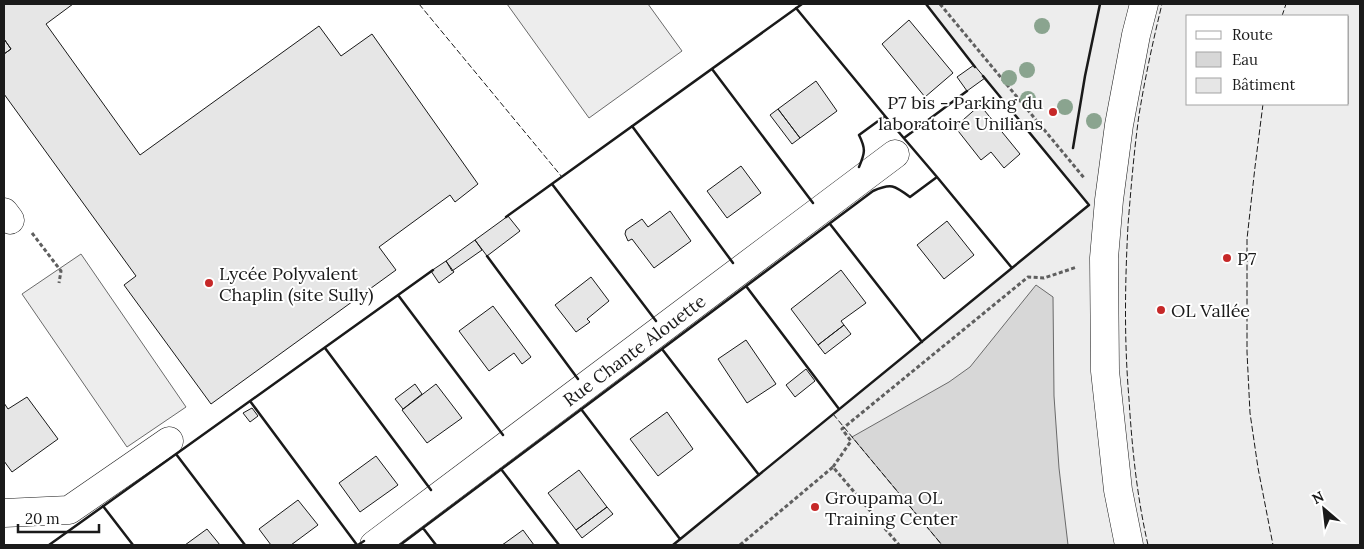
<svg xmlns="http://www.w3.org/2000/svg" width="1364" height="549" font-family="Lora,serif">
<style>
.built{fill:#ededed;stroke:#6a6a6a;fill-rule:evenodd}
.water{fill:#d7d7d7;stroke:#6a6a6a}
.building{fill:#e6e6e6;stroke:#1a1a1a}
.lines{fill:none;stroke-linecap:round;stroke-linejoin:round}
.minor-casing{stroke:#1a1a1a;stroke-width:29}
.path{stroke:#5f5f5f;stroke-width:3;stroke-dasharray:4 2.5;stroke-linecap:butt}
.minor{stroke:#fff;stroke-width:28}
.fence{stroke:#1a1a1a;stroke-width:1;stroke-dasharray:6 2.5;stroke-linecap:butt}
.wall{stroke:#1a1a1a;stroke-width:2.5}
.tree{fill:#8aa48f}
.poi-dot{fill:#c62828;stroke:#fff;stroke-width:2}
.labels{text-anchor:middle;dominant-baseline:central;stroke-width:4;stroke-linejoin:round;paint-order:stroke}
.poi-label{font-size:18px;fill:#1a1a1a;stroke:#fff;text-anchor:start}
.street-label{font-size:18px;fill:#1a1a1a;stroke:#fff}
</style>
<rect width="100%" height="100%" fill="#fff"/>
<!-- built -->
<path class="built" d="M507,4H648L682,51L589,118Z
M926,4H1360V545H673L1089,205L972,63ZM1188,16H1348V104H1188Z
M81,254L186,407L127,447L22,294Z"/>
<!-- water -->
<path class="water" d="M1036,285L1053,297L1054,396L1059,468L1068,545H942L852,437L949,382L970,367Z"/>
<!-- building -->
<path class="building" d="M4,4H73L46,24L140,155L319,26L341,56L372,34L478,184L455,202L450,195L379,247L396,270L211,404L124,285L136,276L4,94V54L11,49L4,39Z
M909,20L953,73L925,97L882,44Z
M4,39L11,49L4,54Z
M974,65L985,78L967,91L957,77Z
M816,81L837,111L800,138L778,109Z
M980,105L1020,154L1004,168L991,152L981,160L955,127Z
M778,109L800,138L792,144L770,115Z
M741,166L761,193L727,218L707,191Z
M670,211L691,241L654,268L632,239L628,241L625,234L626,230L642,219L648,227Z
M508,216L520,231L487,256L475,240Z
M947,221L974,255L944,279L917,245Z
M475,240L482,250L452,271L446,261Z
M446,261L454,272L439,283L431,271Z
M841,270L866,303L841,321L844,325L818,345L791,309Z
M591,277L609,301L587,319L590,322L576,332L555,305Z
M493,306L531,357L522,364L514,353L489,371L459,331Z
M844,325L851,334L825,354L818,345Z
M746,340L776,384L747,403L718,359Z
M806,369L815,381L795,397L786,385Z
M415,384L422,394L403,409L395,399Z
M436,384L462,418L427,443L402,410Z
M27,397L58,439L12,472L4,461V403L8,409Z
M252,408L258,416L250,422L243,413Z
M667,412L693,449L658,476L630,439Z
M376,456L398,485L360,512L339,483Z
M579,470L607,507L576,530L548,493Z
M298,500L318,525L291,545H271L259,529Z
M607,507L613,514L582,538L576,530Z
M207,529L220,545H185Z
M523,530L534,545H502L505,543Z"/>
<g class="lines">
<!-- minor casing -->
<g class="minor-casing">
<g id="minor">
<path d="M4,212L10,220"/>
<path d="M4,513L69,510L169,441"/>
<path id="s1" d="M374,545L895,154"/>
<path d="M1129,545L1118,490L1105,371L1104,258L1109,200L1119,125L1136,35L1144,4"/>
</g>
</g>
<!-- path -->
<path class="path" d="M940,4L1085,179
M32,233L61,271L59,283
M833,467L851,441L842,429L1028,277L1044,278L1077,267
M740,545L833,467L899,545"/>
<!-- minor -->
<use href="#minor" class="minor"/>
<!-- fence -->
<path class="fence" d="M419,4L562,177
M1282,16L1286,4
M1263,104L1255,167L1247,239V352L1250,413L1258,468L1273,545
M833,414L942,545
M1148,545C1137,497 1132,448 1129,399C1124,340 1125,283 1128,225C1131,188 1134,151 1139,115C1145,78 1153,41 1162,4"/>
<!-- wall -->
<path class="wall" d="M926,4L975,67
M796,8L885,116
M712,69L813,203
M632,126L733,263
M904,138L967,91
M1073,148L1085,76L1100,4
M937,177L1012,268
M552,184L656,321
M506,217L802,4
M830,224L922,342
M487,256L578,379
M746,286L839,409
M398,295L503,435
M325,348L431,490
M662,349L759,475
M250,401L357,545
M581,409L680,539
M176,454L245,545
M501,469L559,545
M103,506L133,545
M423,528L436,545
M49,545L433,270
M358,545L364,541
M400,545L873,191C891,183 894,185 910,197L937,177L885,116L859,135C866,149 865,153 859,167
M673,545L1089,205L983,76"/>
</g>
<!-- trees -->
<g class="tree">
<circle cx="1042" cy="26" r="8"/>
<circle cx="1027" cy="70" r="8"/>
<circle cx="1009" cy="78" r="8"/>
<circle cx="1028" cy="99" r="8"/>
<circle cx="1065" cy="107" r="8"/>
<circle cx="1094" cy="121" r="8"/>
</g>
<!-- markers -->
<g class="poi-dot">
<circle cx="1053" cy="112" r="5"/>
<circle cx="1227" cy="258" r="5"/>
<circle cx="209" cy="283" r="5"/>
<circle cx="1161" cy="310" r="5"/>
<circle cx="815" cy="507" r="5"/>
</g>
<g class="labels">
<!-- poi labels -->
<g class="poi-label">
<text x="1043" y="102" text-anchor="end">P7 bis - Parking du<tspan x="1043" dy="21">laboratoire Unilians</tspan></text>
<text x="1237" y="258">P7</text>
<text x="219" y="273">Lycée Polyvalent<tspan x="219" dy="21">Chaplin (site Sully)</tspan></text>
<text x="1171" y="310">OL Vallée</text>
<text x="825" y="497">Groupama OL<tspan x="825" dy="21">Training Center</tspan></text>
</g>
<!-- street labels -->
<g class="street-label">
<text stroke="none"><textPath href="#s1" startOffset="325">Rue Chante Alouette</textPath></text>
</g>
</g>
<!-- border -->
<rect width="1364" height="549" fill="none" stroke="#1a1a1a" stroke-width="10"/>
<!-- legend -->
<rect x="1186" y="15" width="162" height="90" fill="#ffffff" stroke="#a3a3a3"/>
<rect x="1196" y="31" width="25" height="8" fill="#ffffff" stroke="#a3a3a3"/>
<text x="1232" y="40" font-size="15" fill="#1a1a1a">Route</text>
<rect x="1196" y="52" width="25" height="15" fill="#d7d7d7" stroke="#a3a3a3"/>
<text x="1232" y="65" font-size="15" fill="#1a1a1a">Eau</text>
<rect x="1196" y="78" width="25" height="15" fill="#e6e6e6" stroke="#a3a3a3"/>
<text x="1232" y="90" font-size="15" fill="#1a1a1a">Bâtiment</text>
<!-- north arrow -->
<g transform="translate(1324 509) rotate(332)" stroke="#ffffff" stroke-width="4" paint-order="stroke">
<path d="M0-4L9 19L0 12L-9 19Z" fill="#1a1a1a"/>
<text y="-8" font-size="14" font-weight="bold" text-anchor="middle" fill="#1a1a1a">N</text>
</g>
<!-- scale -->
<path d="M18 524v8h81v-8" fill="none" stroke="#1a1a1a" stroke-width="2.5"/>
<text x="25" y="524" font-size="15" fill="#1a1a1a" stroke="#ffffff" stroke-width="4" paint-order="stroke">20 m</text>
</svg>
